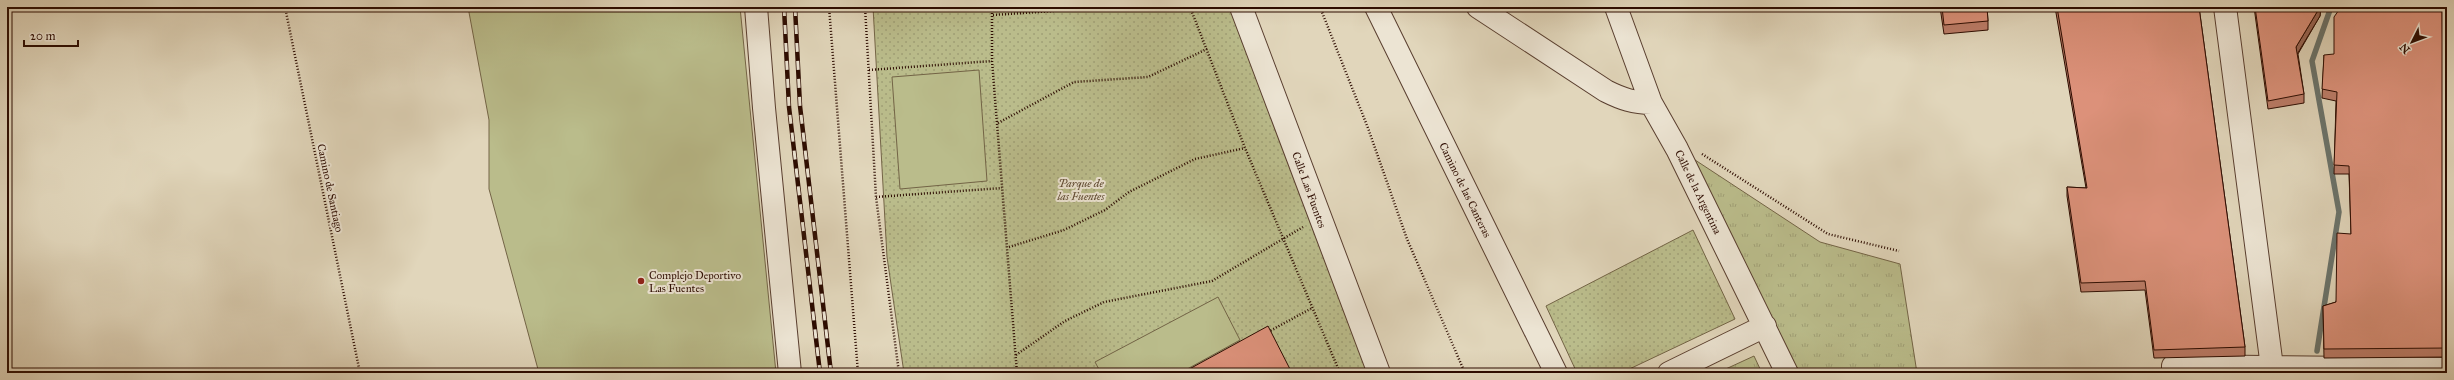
<svg xmlns="http://www.w3.org/2000/svg" width="2454" height="380" font-family="'IM FELL Great Primer',serif">
<style>
.grass{fill:url(#grass-tufts);stroke:#736446}
.park{fill:url(#park-dots);stroke:#736446}
.garden{fill:#babc8b;stroke:#736446}
.lines{fill:none;stroke-linecap:round;stroke-linejoin:round}
.stream{stroke:#6a736b;stroke-width:5.5}
.minor-casing{stroke:#593e2f;stroke-width:24}
.path{stroke:#2c0b00;stroke-width:2.5;stroke-dasharray:1 2;stroke-linecap:butt}
.minor{stroke:#ece4d3;stroke-width:22}
.rail-casing{stroke:#2c0b00;stroke-width:4.5}
.rail{stroke:#ece4d3;stroke-width:3;stroke-dasharray:9;stroke-linecap:butt}
.wall{fill:#bd7d69;stroke:#2c0b00}
.shaded-wall{fill:#9a6655;stroke:#2c0b00}
.building{fill:#dc917a;stroke:#2c0b00}
.poi-dot{fill:#8f2418;stroke:#ece4d3;stroke-width:1.5}
.labels{text-anchor:middle;dominant-baseline:central;stroke-width:4;stroke-linejoin:round;paint-order:stroke}
.park-label{font-size:11px;font-style:italic;fill:#5e4931;stroke:#ece4d3}
.street-label{font-size:11px;fill:#2c0b00;stroke:#ece4d3}
.poi-label{font-size:11px;fill:#2c0b00;stroke:#ece4d3;text-anchor:start}
</style>
<defs>
<pattern id="grass-tufts" width="24" height="20" patternUnits="userSpaceOnUse"><rect width="24" height="20" fill="#babc8b"/><path d="M3 7l-1-3M5 7V3M7 7l1-3M15 17l-1-3M17 17v-4M19 17l1-3" fill="none" stroke="#a0a076"/></pattern>
<pattern id="park-dots" width="8" height="8" patternUnits="userSpaceOnUse"><rect width="8" height="8" fill="#babc8b"/><path d="M2 2h.1M6 6h.1" fill="none" stroke="#a0a076" stroke-width="1.8" stroke-linecap="round"/></pattern>
</defs>
<rect width="100%" height="100%" fill="#e1d6bb"/>
<filter id="stains"><feTurbulence type="fractalNoise" baseFrequency=".005" numOctaves="4"/><feColorMatrix values="0 0 0 0 .2 0 0 0 0 .09 0 0 0 0 .02 0 0 0 .5 -.17"/></filter>
<radialGradient id="worn" r=".72"><stop offset=".6" stop-color="#630" stop-opacity="0"/><stop offset="1" stop-color="#630" stop-opacity=".3"/></radialGradient>
<!-- grass -->
<path class="grass" d="M1689,156L1820,242L1900,264L1917,373H1794Z
M1754,356L1762,373H1717Z"/>
<!-- park -->
<path class="park" d="M873,7H1241L1380,373H904L887,257Z
M1693,230L1735,319L1621,373H1577L1546,306Z"/>
<!-- garden -->
<path class="garden" d="M468,7H740L776,373H539L489,189V120Z
M979,70L987,181L900,189L892,77Z
M1218,297L1240,340L1180,373H1101L1095,362Z"/>
<g class="lines">
<!-- stream -->
<path class="stream" d="M2317,351L2339,212L2312,61L2331,7"/>
<!-- minor casing -->
<g class="minor-casing">
<path id="minor" d="M756,7L764,108L790,373
M1241,7L1379,373
M1376,7L1556,373
M1478,7L1606,91C1622,99 1634,103 1651,103
M1616,7L1651,103L1677,149L1787,373
M2225,7L2272,367
M1669,373L1765,326
M2173,373V366L2447,369"/>
</g>
<!-- path -->
<path class="path" d="M285,7L360,373
M829,7L858,373
M865,7L876,197L899,373
M992,7V61L1017,373
M1190,7L1245,148L1340,373
M1320,7L1368,128L1407,239L1465,373
M993,15L1114,7
M869,70L992,61
M998,123L1074,82L1148,77L1207,49
M1702,154L1828,234L1899,251
M876,197L1002,188
M1009,247L1064,230L1105,210L1129,192L1195,159L1245,148
M1268,332L1312,308
M1016,355L1065,321L1104,302L1212,281L1303,227"/>
<!-- minor -->
<use href="#minor" class="minor"/>
<!-- rail casing -->
<g class="rail-casing">
<path id="rail" d="M784,7L789,107L820,373
M795,7L800,106L831,373"/>
</g>
<!-- rail -->
<use href="#rail" class="rail"/>
</g>
<!-- wall -->
<path class="wall" d="M1940,7H1987L1988,21V30L1944,34Z
M2055,7H2199L2245,347V356L2154,358L2145,290L2081,292L2067,196V187L2086,188Z
M2254,7H2321L2320,16L2298,54L2304,94V103L2268,109Z
M2324,55L2447,318V357L2324,358L2323,306L2336,302L2351,234L2349,174H2334L2336,101L2322,98Z"/>
<!-- shaded-wall -->
<path class="shaded-wall" d="M2320,7H2321L2320,16L2296,56V47Z"/>
<!-- building -->
<path class="building" d="M1942,7H1987L1988,21L1944,25Z
M2057,7H2199L2245,347L2154,350L2145,281L2081,283L2067,187L2087,188Z
M2255,7H2320L2296,47L2304,94L2268,101Z
M2341,7H2442L2447,348L2324,349L2323,306L2336,302L2337,233L2351,234L2349,166L2334,165L2337,92L2322,89L2324,55L2334,54V17Z
M1268,326L1292,373H1182Z"/>
<!-- markers -->
<circle class="poi-dot" cx="641" cy="281" r="4"/>
<g class="labels">
<!-- park labels -->
<g class="park-label">
<text x="1081" y="183">Parque de<tspan x="1081" dy="13">las Fuentes</tspan></text>
</g>
<!-- street labels -->
<g class="street-label">
<text transform="translate(330 188) rotate(78)">Camino de Santiago</text>
<text transform="translate(1309 190) rotate(70)">Calle Las Fuentes</text>
<text transform="translate(1465 190) rotate(64)">Camino de las Canteras</text>
<text transform="translate(1698 192) rotate(64)">Calle de la Argentina</text>
</g>
<!-- poi labels -->
<g class="poi-label">
<text x="649" y="275">Complejo Deportivo<tspan x="649" dy="13">Las Fuentes</tspan></text>
</g>
</g>
<!-- margin -->
<rect width="2454" height="380" fill="none" stroke="#e1d6bb" stroke-width="24"/>
<rect x="8" y="8" width="2438" height="364" fill="none" stroke="#2c0b00" stroke-width="2"/>
<rect x="12" y="12" width="2430" height="356" fill="none" stroke="#2c0b00"/>
<!-- north arrow -->
<g transform="translate(2412 42) rotate(228)" stroke="#ece4d3" stroke-width="3" paint-order="stroke">
<path d="M0-3L7 15L0 10L-7 15Z" fill="#2c0b00"/>
<text y="-6" font-size="11" font-weight="bold" text-anchor="middle" fill="#2c0b00">N</text>
</g>
<!-- scale -->
<path d="M24 40v6h54v-6" fill="none" stroke="#2c0b00" stroke-width="2"/>
<text x="30" y="40" font-size="12" fill="#2c0b00" stroke="#ece4d3" stroke-width="3" paint-order="stroke">20 m</text>
<rect width="100%" height="100%" filter="url(#stains)"/>
<rect width="100%" height="100%" fill="url(#worn)"/>
</svg>
